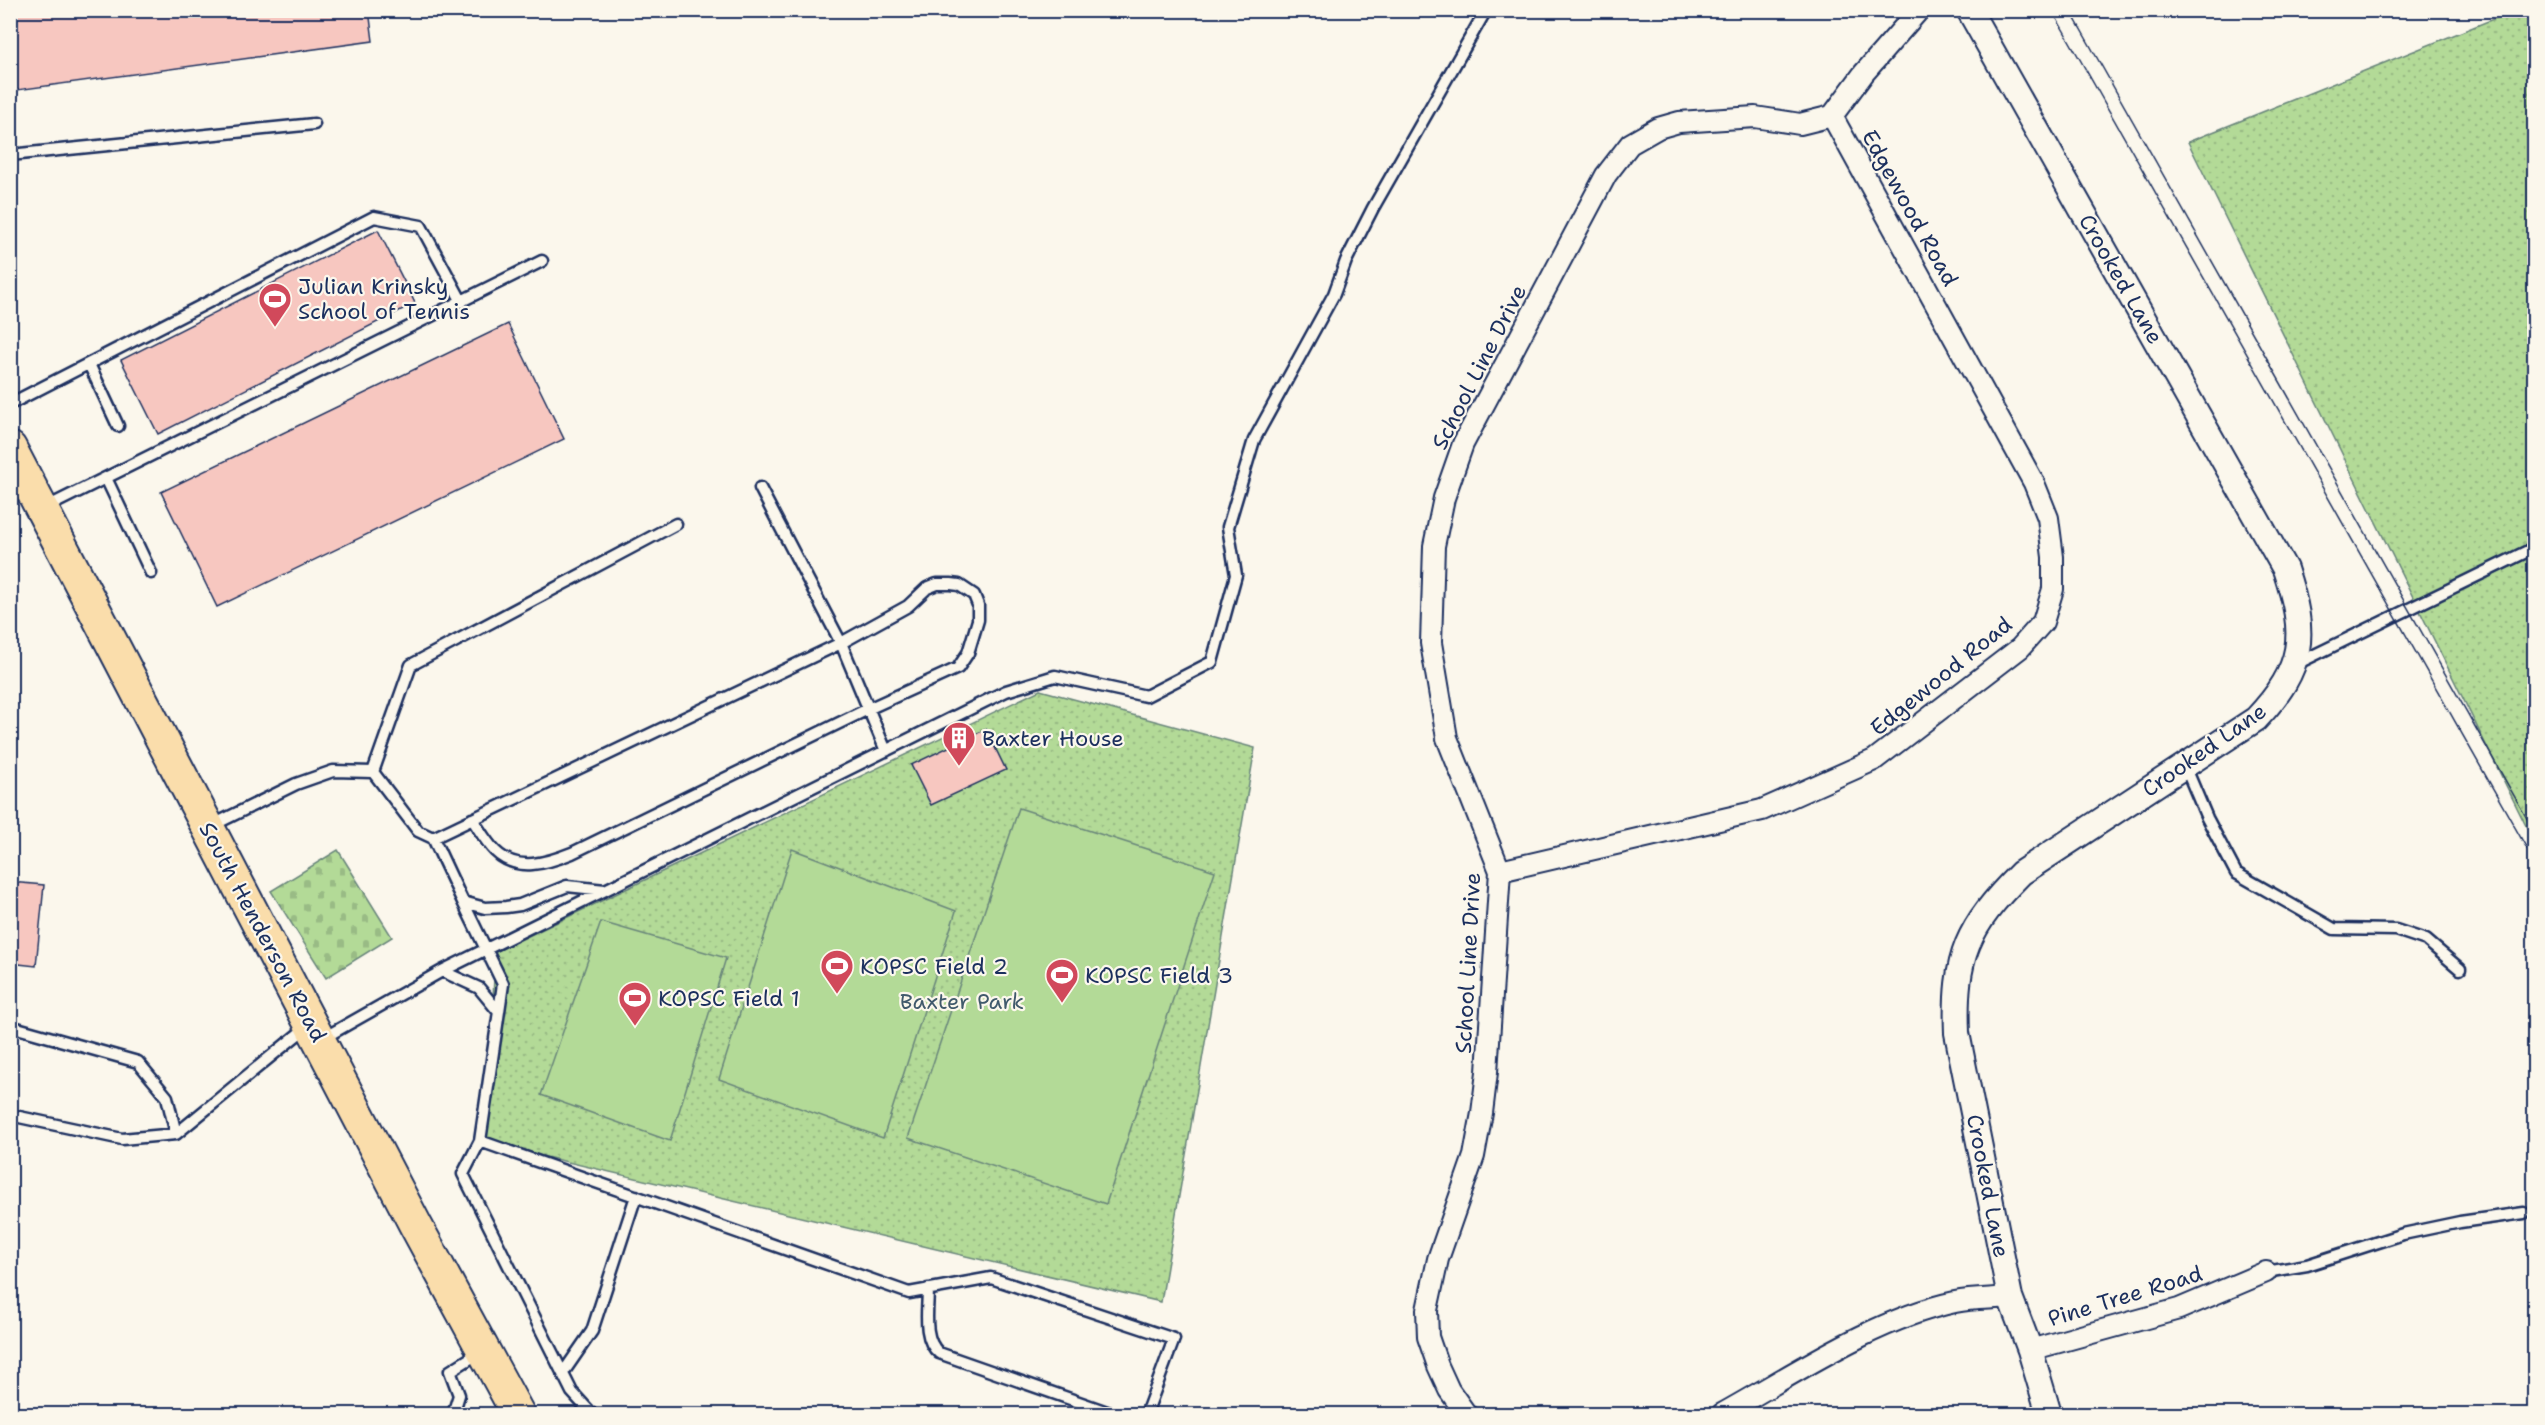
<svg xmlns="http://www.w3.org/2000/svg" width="2545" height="1425" font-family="'Shantell Sans',sans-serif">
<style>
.grass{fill:url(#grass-dots);stroke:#67847a;stroke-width:1.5}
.cemetery{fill:url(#cemetery-stones);stroke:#67847a;stroke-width:1.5}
.garden{fill:#b3da97;stroke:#67847a;stroke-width:1.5}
.building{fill:#f7c7c0;stroke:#1b2f5e;stroke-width:1.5}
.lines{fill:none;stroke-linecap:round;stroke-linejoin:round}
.service-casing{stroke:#1b2f5e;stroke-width:15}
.minor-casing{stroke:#1b2f5e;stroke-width:24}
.tertiary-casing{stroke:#1b2f5e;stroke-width:28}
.primary-casing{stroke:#1b2f5e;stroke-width:36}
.service{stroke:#fbf7ec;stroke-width:10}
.minor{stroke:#fbf7ec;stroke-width:20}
.tertiary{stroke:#fbf7ec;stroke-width:24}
.primary{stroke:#faddab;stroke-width:32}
.tram{stroke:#1b2f5e;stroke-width:1.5}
.labels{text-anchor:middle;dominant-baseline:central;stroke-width:4.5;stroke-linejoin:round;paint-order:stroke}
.street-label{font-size:22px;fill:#1b2f5e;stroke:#fbf7ec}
.poi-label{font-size:22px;fill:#1b2f5e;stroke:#fbf7ec;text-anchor:start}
.park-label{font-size:22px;fill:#415a6c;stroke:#fbf7ec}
</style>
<defs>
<pattern id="grass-dots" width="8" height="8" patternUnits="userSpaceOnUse" patternTransform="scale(1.5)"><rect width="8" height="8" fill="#b3da97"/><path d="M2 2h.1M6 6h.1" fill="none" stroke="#99bb85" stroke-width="1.8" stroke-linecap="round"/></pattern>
<pattern id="cemetery-stones" width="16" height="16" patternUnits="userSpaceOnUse" patternTransform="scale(1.5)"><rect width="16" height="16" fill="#b3da97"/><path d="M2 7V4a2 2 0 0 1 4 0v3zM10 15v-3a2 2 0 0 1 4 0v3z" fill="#99bb85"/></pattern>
</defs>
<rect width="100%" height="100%" fill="#fbf7ec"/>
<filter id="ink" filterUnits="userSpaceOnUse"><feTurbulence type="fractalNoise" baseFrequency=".0167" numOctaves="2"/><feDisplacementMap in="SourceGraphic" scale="12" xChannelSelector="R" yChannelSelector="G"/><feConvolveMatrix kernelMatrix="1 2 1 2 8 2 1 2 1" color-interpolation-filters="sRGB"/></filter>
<g filter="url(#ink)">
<!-- grass -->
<path class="grass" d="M2513,11H2534V842L2188,142Z
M1040,690L1255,748L1161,1302L487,1143L495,952Z"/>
<!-- cemetery -->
<path class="cemetery" d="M338,850L392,937L326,978L271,891Z"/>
<!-- garden -->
<path class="garden" d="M1019,808L1215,871L1106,1204L908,1138Z
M792,849L956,911L883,1138L719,1079Z
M601,922L726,958L670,1141L541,1095Z"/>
<!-- building -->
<path class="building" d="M10,10H369L373,41L10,91Z
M378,230L415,303L158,434L121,360Z
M508,324L564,439L217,607L161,492Z
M986,729L1006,770L931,805L911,765Z
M10,882L44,885L36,966L10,963Z"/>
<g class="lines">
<!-- service casing -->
<g class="service-casing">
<path id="service" d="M10,155L314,124
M89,364L118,426
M10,404L374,217L421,226L462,302
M106,478L151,573
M760,488L841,643L886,751
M45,508L542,261
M2294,665L2532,549
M2185,766L2207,818L2236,873L2334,929L2396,930L2426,940L2460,969
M373,772L418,831L433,838L841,643L908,606L927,588L937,584H951L959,585L974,595L978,605V620L968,653L958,668L868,709L572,853C547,863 517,873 495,851C486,842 479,829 472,819
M211,826L296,784L333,771L373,772L411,665L676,524
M433,838L463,902L485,908L506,907L520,905L567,886L605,890
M463,902L503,984L480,1141L909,1293L991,1278L1174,1339L1146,1414
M442,971L479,988L498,1011
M10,1026L138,1062L167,1097L176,1134
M320,1040L442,971L1006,691L1055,676L1146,696L1212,662L1236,575L1228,527L1254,440L1334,294L1346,261L1373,208L1486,10
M10,1115L122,1139L176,1134L308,1026
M480,1141L463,1174L572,1392L592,1414
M2266,1272L2307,1265L2403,1234L2460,1222L2524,1213
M928,1289C928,1309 922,1339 939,1353L1113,1414
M563,1373L592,1331L636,1196
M453,1414L459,1395L450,1371L482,1351"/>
</g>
<!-- minor casing -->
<g class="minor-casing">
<path id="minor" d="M1500,871L1762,810L1874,760L2020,648L2043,622L2053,589V557L2048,518L2034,483L1832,116
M2030,1350L2179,1309L2266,1272
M1466,1414L1449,1390L1438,1366L1428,1337L1427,1310L1438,1259L1474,1156L1482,1113L1487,1072L1500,871L1447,738L1431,643L1434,546L1444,498L1463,444L1606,175L1630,144L1658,128L1679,122L1755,117L1800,124L1832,116L1864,73L1919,10
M1722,1414C1794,1374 1875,1319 1955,1302C1973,1298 1992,1299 2010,1297"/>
</g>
<!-- tertiary casing -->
<g class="tertiary-casing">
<path id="tertiary" d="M1969,10L2285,569C2307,635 2305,667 2256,719L2021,873C1967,927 1954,956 1957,1033L2010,1297L2030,1350L2049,1414"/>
</g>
<!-- primary casing -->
<g class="primary-casing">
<path id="primary" d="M10,448L416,1226L518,1414"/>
</g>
<!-- service -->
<use href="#service" class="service"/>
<!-- minor -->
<use href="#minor" class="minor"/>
<!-- tertiary -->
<use href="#tertiary" class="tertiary"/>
<!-- primary -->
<use href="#primary" class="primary"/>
<!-- tram -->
<path class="tram" d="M2052,10L2534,861
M2070,10L2534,831"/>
</g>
</g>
<!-- icons -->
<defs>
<g id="stadium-pin" transform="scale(1.725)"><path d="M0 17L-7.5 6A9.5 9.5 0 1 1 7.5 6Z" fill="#d1495b" stroke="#fbf7ec"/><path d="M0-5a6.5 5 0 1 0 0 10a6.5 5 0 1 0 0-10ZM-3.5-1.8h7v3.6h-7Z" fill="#fff"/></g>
<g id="building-pin" transform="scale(1.725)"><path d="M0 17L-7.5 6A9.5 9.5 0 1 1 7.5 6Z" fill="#d1495b" stroke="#fbf7ec"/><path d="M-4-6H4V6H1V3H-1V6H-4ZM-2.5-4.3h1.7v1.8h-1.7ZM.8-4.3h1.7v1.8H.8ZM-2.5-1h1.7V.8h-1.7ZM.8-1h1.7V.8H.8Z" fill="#fff"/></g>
</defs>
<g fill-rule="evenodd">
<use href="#stadium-pin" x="275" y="299"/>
<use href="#building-pin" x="959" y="738"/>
<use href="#stadium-pin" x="837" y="966"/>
<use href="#stadium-pin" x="1062" y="975"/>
<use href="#stadium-pin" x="635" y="998"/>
</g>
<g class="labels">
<!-- street labels -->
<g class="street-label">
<text transform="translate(1910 208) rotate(61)">Edgewood Road</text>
<text transform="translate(2121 279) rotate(60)">Crooked Lane</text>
<text transform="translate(1479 367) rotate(-63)">School Line Drive</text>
<text transform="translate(1941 676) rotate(-39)">Edgewood Road</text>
<text transform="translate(2204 750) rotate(-35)">Crooked Lane</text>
<text transform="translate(263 932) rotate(62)">South Henderson Road</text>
<text transform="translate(1468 963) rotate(-87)">School Line Drive</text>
<text transform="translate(1988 1186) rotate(79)">Crooked Lane</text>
<text transform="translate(2125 1296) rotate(-17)">Pine Tree Road</text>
</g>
<!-- poi labels -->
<g class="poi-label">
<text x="298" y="286">Julian Krinsky<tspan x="298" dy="25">School of Tennis</tspan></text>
<text x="982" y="738">Baxter House</text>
<text x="860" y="966">KOPSC Field 2</text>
<text x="1085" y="975">KOPSC Field 3</text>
<text x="658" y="998">KOPSC Field 1</text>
</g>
<!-- park labels -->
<g class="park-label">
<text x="962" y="1001">Baxter Park</text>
</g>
</g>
<!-- margin -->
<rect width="2545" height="1425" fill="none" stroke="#fbf7ec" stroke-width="36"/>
<rect x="18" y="18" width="2509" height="1389" fill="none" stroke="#1b2f5e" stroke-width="2" filter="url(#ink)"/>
</svg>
